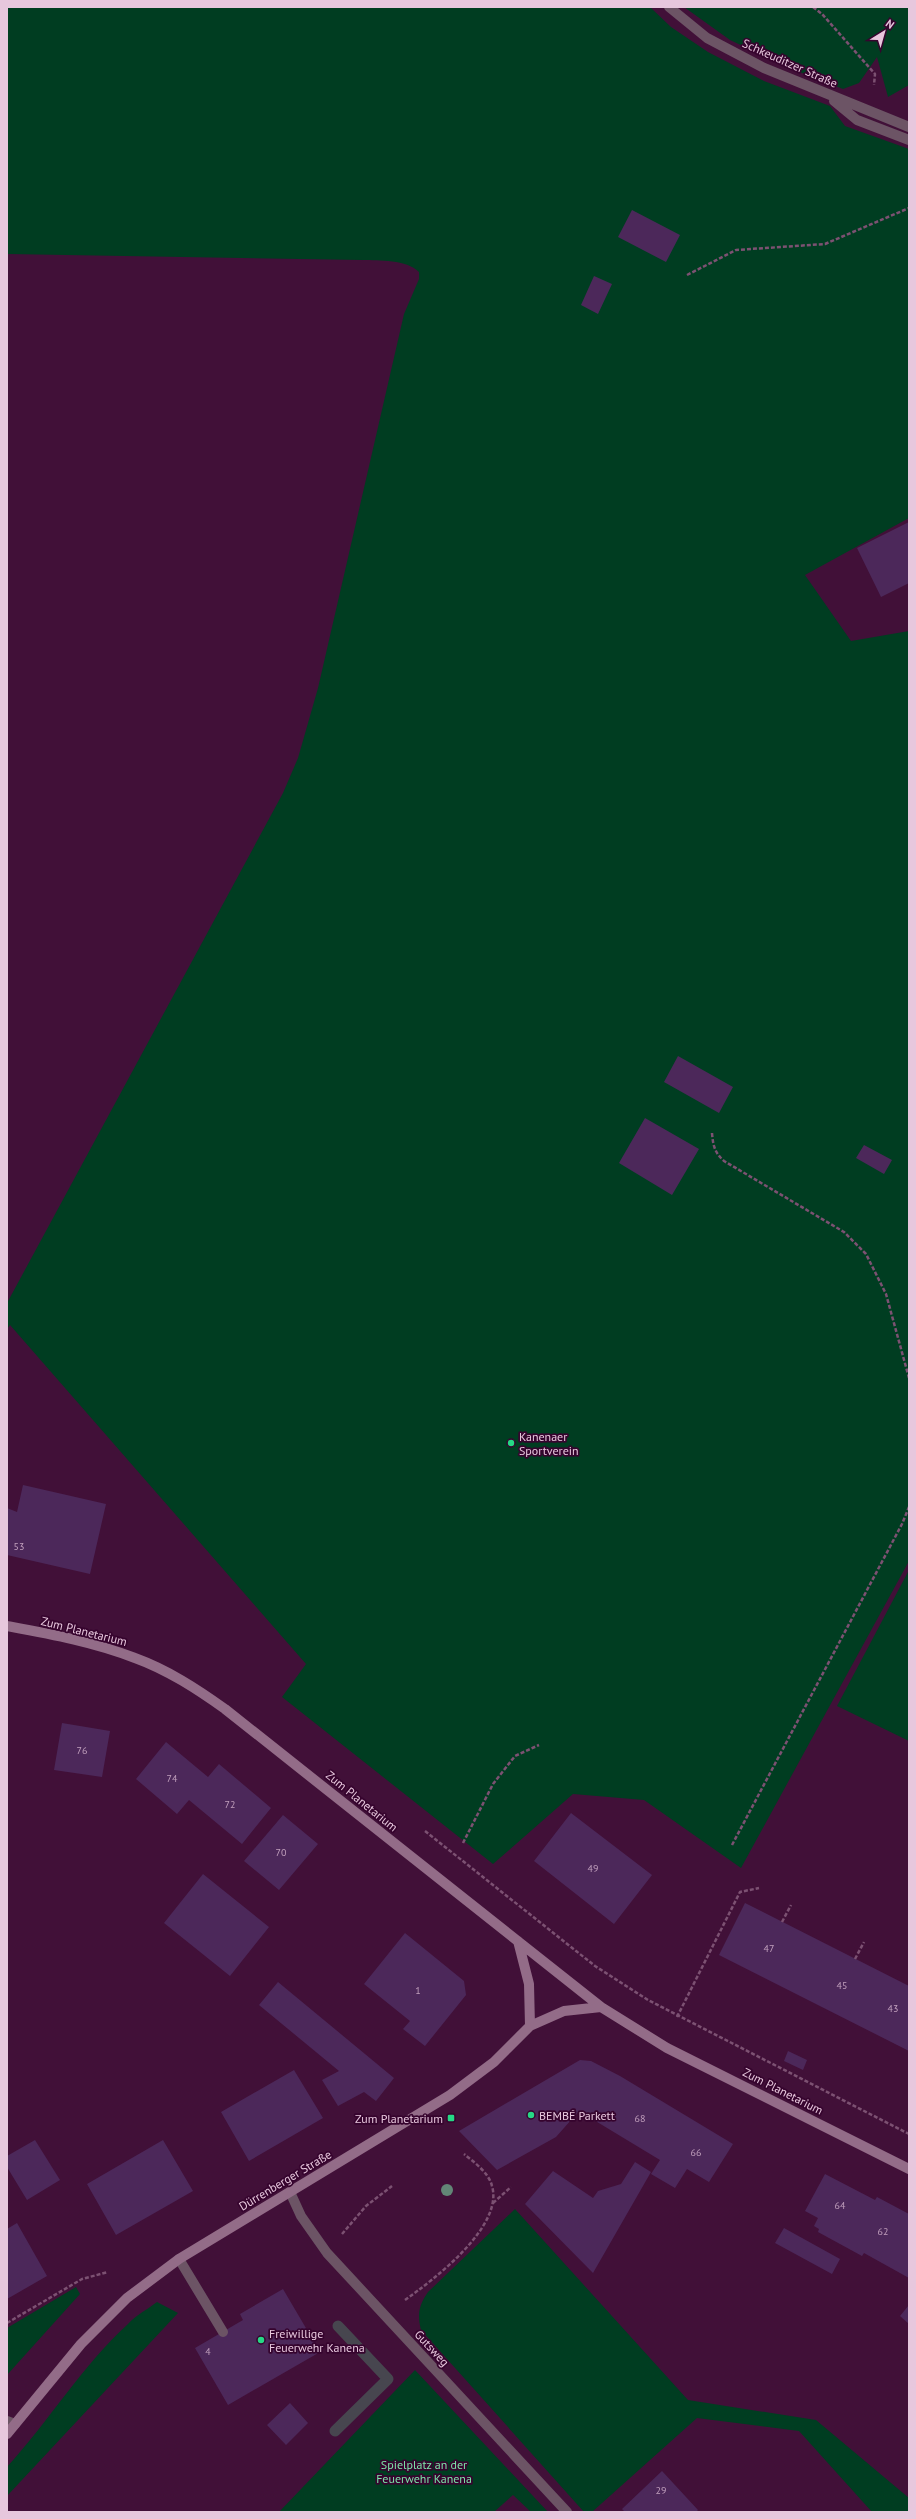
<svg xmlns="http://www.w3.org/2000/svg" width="916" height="2519" font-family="'PT Sans',sans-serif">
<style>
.green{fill:#003d21}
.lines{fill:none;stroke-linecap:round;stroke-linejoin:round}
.stream{stroke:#47464f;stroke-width:11}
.building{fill:#4c285a}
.path{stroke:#7c5172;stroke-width:2.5;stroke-dasharray:4 2;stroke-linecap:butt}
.lane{stroke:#6c5465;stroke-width:10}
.street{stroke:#6c5465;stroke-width:10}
.secondary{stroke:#936c88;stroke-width:10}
.tree{fill:#628676}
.poi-dot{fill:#26d886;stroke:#36042e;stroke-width:1.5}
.labels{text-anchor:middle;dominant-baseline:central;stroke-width:3.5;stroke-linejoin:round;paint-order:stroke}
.number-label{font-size:10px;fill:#c09fbc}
.street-label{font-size:12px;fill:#e7c7dd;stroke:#36042e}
.poi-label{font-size:12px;fill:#e7c7dd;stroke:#36042e;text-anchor:start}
.park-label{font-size:12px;fill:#7de6a9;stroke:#36042e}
</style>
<rect width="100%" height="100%" fill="#411038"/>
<!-- green -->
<path class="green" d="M7,7H650L671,27L708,52L764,81L830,106L845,126L909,149V518L805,575L851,641L909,631V1561L741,1868L644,1800L573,1794L493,1864L282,1697L306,1664L10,1325L7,1329V1303L283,793L298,758L318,688L404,314L419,279V272C406,259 380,261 362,260L7,254Z
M684,7H909V85L888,97L877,57L859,83L843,89L792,69L730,40Z
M909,1570V1741L837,1706Z
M515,2209L688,2400L816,2420L909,2498V2512H872L799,2431L697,2418L592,2512H584L421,2330C417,2314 419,2305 428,2292Z
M76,2287L80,2294L7,2375V2328Z
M157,2302L178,2313L7,2496V2467C49,2421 82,2366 128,2324C136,2315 148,2309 157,2302Z
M415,2370L548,2512H531L513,2495L494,2512H279Z"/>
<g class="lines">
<!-- stream -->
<path class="stream" d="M335,2431L388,2379L338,2326"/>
</g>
<!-- building -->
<path class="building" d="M632,210L680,235L666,262L618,237Z
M594,276L612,284L598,314L581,305Z
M909,522V583L881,597L857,548Z
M678,1056L733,1087L719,1113L664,1082Z
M645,1118L699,1149L672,1195L619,1163Z
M864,1145L892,1160L884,1174L856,1158Z
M23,1485L106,1504L90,1574L7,1555V1508L17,1512Z
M62,1723L110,1731L102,1777L54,1770Z
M166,1742L208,1777L219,1764L271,1808L242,1844L189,1800L177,1814L136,1779Z
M571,1813L652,1875L614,1924L534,1861Z
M283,1815L318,1844L279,1890L244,1861Z
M203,1874L269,1927L230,1976L164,1923Z
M745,1903L909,1986V2051L719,1955Z
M405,1933L464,1981L466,1995L425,2046L403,2029L410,2021L364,1984Z
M278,1982L394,2078L376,2101L364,2092L338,2106L322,2080L339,2071L259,2005Z
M788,2051L807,2060L803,2070L784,2061Z
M580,2060L591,2061L620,2076L733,2144L709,2182L687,2169L675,2188L651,2174L660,2160L579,2111L556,2137L497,2170L459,2131Z
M294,2070L323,2118L249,2161L221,2112Z
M35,2140L60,2180L27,2200L7,2167V2156Z
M163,2140L193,2191L116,2235L87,2184Z
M635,2162L651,2172L593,2273L525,2204L553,2171L593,2198L598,2191L621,2184Z
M825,2174L875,2200L877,2197L909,2214V2278L864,2253L862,2256L818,2232L819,2229L814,2226L818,2218L805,2211Z
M17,2223L47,2276L7,2299V2229Z
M784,2228L840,2259L832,2274L775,2243Z
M283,2289L320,2352L228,2405L195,2348L243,2320L240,2314Z
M909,2305V2324L900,2316Z
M290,2403L308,2423L286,2445L267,2425Z
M662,2471L698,2510L696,2512H625L622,2509Z"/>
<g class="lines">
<!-- path -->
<path class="path" d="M813,7L822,14L875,74L874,85
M687,275L736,250L825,244L909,208
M712,1133C713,1146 715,1153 724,1161L844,1232L866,1254L886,1294L909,1378
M425,1831L595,1966L648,2000L909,2134
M463,1843L493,1784L515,1756L539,1745
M732,1845L902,1524L909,1507
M782,1922L791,1905
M855,1959L864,1942
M677,2017L740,1892L759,1888
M493,2203L511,2187
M342,2234L366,2206L392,2186
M405,2300C433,2280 504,2227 492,2186C489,2173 474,2162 464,2154
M7,2323L82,2279L108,2272"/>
<!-- lane -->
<path class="lane" d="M669,7L707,38L764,68L909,127
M834,101L857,120L909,140
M179,2259L223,2332"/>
<!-- street -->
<path class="street" d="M290,2192L301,2216L327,2253L567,2512
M7,2421L15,2424"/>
<!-- secondary -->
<path class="secondary" d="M7,1626C50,1634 94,1642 135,1658C168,1670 197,1689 225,1709L601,2007L667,2048L909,2169
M518,1941L529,1984L530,2026
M7,2434L81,2344L127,2298L179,2259L450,2095L494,2062L530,2026L564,2011L601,2007"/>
</g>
<!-- trees -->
<circle class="tree" cx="447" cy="2190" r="6"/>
<!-- markers -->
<g class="poi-dot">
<circle cx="511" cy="1443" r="4"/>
<circle cx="531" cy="2115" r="4"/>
<rect x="447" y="2114" width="8" height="8" rx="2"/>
<circle cx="261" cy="2340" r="4"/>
</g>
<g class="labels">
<!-- number labels -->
<g class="number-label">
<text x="19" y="1546">53</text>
<text x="82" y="1750">76</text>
<text x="172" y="1778">74</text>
<text x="230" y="1804">72</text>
<text x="281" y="1852">70</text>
<text x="593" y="1868">49</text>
<text x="769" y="1948">47</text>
<text x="842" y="1985">45</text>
<text x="418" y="1990">1</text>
<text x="893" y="2008">43</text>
<text x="640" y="2118">68</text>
<text x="696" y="2152">66</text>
<text x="840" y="2205">64</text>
<text x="883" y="2231">62</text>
<text x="208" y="2351">4</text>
<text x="661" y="2490">29</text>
</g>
<!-- street labels -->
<g class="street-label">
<text transform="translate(790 63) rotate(24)">Schkeuditzer Straße</text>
<text transform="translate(84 1631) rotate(14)">Zum Planetarium</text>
<text transform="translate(362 1801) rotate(39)">Zum Planetarium</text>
<text transform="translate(783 2091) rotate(27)">Zum Planetarium</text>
<text transform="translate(285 2180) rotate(-31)">Dürrenberger Straße</text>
<text transform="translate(432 2348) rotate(47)">Gutsweg</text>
</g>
<!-- poi labels -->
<g class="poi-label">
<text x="519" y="1436">Kanenaer<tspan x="519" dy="14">Sportverein</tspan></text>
<text x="539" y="2115">BEMBÉ Parkett</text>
<text x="443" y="2118" text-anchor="end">Zum Planetarium</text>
<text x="269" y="2333">Freiwillige<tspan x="269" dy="14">Feuerwehr Kanena</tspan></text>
</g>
<!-- park labels -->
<g class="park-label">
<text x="424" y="2464">Spielplatz an der<tspan x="424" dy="14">Feuerwehr Kanena</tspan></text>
</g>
</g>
<!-- border -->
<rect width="916" height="2519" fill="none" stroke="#e7c7dd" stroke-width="16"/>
<!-- north arrow -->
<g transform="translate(884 32) rotate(37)" stroke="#36042e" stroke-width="3" paint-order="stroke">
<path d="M0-3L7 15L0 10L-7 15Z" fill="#e7c7dd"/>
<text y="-6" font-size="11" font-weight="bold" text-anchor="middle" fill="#e7c7dd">N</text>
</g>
</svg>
